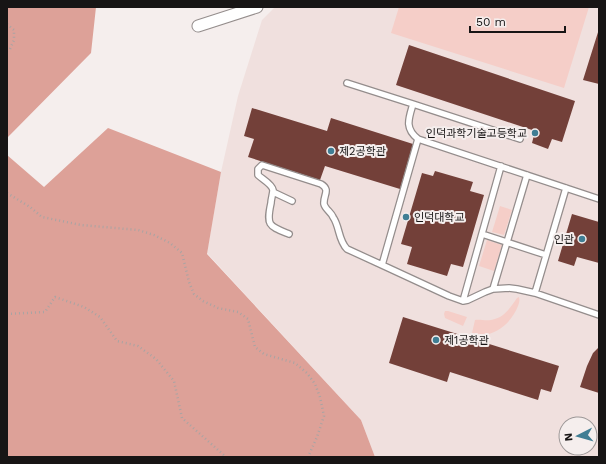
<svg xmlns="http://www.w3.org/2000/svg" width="606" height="464" font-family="'Work Sans','Noto Sans KR',sans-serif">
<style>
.built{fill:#f0e0de;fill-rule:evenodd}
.green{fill:#f5cec8}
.forest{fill:#dda198}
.building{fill:#734039}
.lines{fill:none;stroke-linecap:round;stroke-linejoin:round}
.lane-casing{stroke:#948d8c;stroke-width:8}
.street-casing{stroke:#948d8c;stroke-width:13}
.path{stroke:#a9a4a3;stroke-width:2.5;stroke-dasharray:1 3;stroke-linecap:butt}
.lane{stroke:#fff;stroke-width:5.5}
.street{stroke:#fff;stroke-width:11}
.poi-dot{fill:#407e94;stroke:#f5eeed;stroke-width:1.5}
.labels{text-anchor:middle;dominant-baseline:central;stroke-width:4;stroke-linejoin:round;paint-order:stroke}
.poi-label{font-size:11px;fill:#171515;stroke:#f5eeed;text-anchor:start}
</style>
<rect width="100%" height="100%" fill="#f5eeed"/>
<!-- built -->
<path class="built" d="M275,7H599V457H375L361,420L207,253L221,172L238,96L262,20ZM566,424H590V448H566Z"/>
<!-- green -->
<path class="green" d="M399,7H589L564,88L391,33Z
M500,206L512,210L504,235L492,232Z
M487,240L502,245L494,271L479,266Z
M519,297C520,301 519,303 518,306C511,324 492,340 472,333L475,320C480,319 485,321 491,320C504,318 510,308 517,298Z
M445,311H448L467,317L463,326L445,318L444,314Z"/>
<!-- forest -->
<path class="forest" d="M7,7H96L91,53L7,138Z
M108,128L221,172L207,254L361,420L375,457H7V155L44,187Z"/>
<!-- building -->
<path class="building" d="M599,29V84L583,80Z
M409,45L575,101L562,142L552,139L548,149L532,143L535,131L396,85Z
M252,108L327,131L331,118L413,144L400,189L325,166L320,180L248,157L254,139L244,136Z
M435,171L473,182L470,191L484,195L463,267L451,264L447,276L407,264L412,247L401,244L422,173L433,176Z
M572,214L599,222V263L577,257L574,266L558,261Z
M403,317L559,366L551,392L541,389L538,400L450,372L447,382L389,363Z
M599,347V393L580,387L587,366L593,353Z"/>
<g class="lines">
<!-- lane casing -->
<g class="lane-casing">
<path id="lane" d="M347,83L413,104C409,118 404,128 418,139L599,199
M413,104L520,139
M418,139L382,265L449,296L463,301L468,300L485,292L493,289L509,288L517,289L535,293L599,315
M273,192L292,201
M289,234C269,226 266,226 271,203C271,199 273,194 273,190C272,184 262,179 258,175V169L262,165L321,184C331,190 323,195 324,204C325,209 331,212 333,217C340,227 338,240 347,249L382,265
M482,234L546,255
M493,289L527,175
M535,293L566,188
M463,301L501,166"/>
</g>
<!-- street casing -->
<g class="street-casing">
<path id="street" d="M198,26L257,7"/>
</g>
<!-- path -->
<path class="path" d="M7,24L14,30V40L10,49L7,51
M7,193L30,207L42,217L81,225L138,230L154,235L170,243L182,253L189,282L194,294L203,301L218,308L238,312L248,319L255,347L264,354L295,363L307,373L315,384L320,397L324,416L317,437L308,457
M7,314L45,312L55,297L84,307L100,317L117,341L138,346L156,359L174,381L182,418L226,457"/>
<!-- lane -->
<use href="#lane" class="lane"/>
<!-- street -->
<use href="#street" class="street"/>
</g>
<!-- markers -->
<g class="poi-dot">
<circle cx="535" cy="133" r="4"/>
<circle cx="331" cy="151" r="4"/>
<circle cx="406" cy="217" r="4"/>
<circle cx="582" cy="239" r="4"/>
<circle cx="436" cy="340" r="4"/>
</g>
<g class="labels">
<!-- poi labels -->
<g class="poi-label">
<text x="527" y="133" text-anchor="end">인덕과학기술고등학교</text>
<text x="339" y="151">제2공학관</text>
<text x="414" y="217">인덕대학교</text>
<text x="574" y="239" text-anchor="end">인관</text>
<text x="444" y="340">제1공학관</text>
</g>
</g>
<!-- border -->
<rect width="606" height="464" fill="none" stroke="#171515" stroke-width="16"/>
<!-- north arrow -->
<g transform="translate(578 436) rotate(264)"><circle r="19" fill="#f5eeed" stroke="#9c9797"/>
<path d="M0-3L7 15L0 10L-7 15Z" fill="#407e94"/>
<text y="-6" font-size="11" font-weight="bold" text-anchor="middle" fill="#171515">N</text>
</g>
<!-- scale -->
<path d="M470 26v6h95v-6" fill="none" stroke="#171515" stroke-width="2"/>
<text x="476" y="26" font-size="12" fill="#171515" stroke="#f5eeed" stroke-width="3" paint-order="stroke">50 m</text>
</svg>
